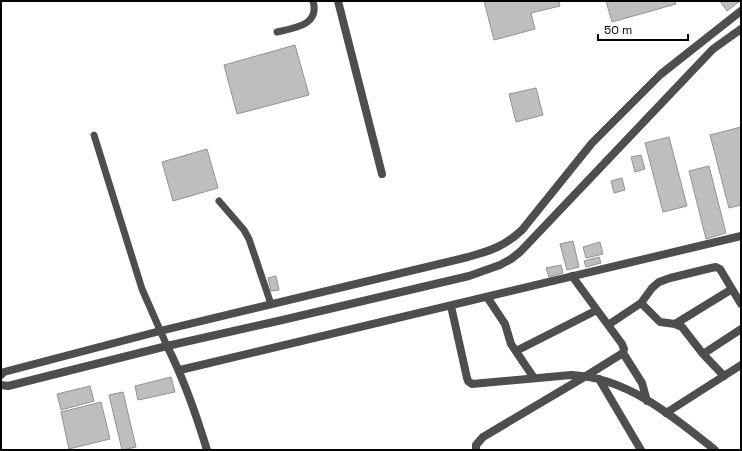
<svg xmlns="http://www.w3.org/2000/svg" width="742" height="451" font-family="'Space Grotesk',sans-serif">
<style>
.building{fill:#bebebe;stroke:#929292}
.lines{fill:none;stroke-linecap:round;stroke-linejoin:round}
.service{stroke:#4e4e4e;stroke-width:7}
.minor{stroke:#4e4e4e;stroke-width:8}
.tertiary{stroke:#4e4e4e;stroke-width:8}
</style>
<rect width="100%" height="100%" fill="#fff"/>
<!-- building -->
<path class="building" d="M484,1H559L560,6L531,13L535,29L494,40Z
M606,1H675L676,4L612,22Z
M720,1H740L727,11Z
M295,45L309,95L237,114L224,65Z
M536,88L543,115L516,122L509,94Z
M741,127V205L729,208L710,135Z
M669,137L687,206L663,212L645,143Z
M207,149L218,188L173,201L162,162Z
M641,155L645,169L635,172L631,157Z
M709,166L726,233L706,239L689,171Z
M622,178L625,190L614,193L611,181Z
M573,241L579,267L567,270L560,244Z
M600,242L603,254L586,258L583,247Z
M599,257L601,263L586,267L584,261Z
M561,265L563,273L549,277L546,268Z
M276,276L279,290L271,291L268,278Z
M171,377L175,392L138,400L135,386Z
M90,386L94,401L61,410L57,394Z
M123,392L136,447L122,450L109,395Z
M101,402L110,439L69,449L61,412Z"/>
<g class="lines">
<!-- service -->
<path class="service" d="M277,32C295,28 320,25 313,1
M94,135L142,289L167,346
M219,201L244,230L249,239L271,304"/>
<!-- minor -->
<path class="minor" d="M338,1L382,174
M487,297L505,324L511,344L534,378
M641,303L660,322L675,324L682,327L703,354L724,376
M451,306L467,378L468,381L472,384L571,375C627,377 674,417 715,450
M675,324L732,289
M608,325L641,303L652,288L659,282L670,278L711,268L716,267L720,269L741,304
M167,346C184,379 196,414 207,450
M516,351L597,310
M623,353L642,383L647,401
M703,354L741,329
M180,370L741,236
M599,379L641,450
M666,413L741,365
M476,450V445L483,437L586,376L623,353L624,349L622,344L572,276"/>
<!-- tertiary -->
<path class="tertiary" d="M1,375L4,372L160,331L468,257C490,251 505,246 522,230L592,143L661,74L741,11
M1,385L8,386L167,346L278,321L469,276L500,265L511,259L520,252L713,49L741,29"/>
</g>
<!-- border -->
<rect width="742" height="451" fill="none" stroke="#000000" stroke-width="4"/>
<!-- scale -->
<path d="M598 34v6h90v-6" fill="none" stroke="#000000" stroke-width="2"/>
<text x="604" y="34" font-size="12" fill="#000000" stroke="#ffffff" stroke-width="3" paint-order="stroke">50 m</text>
</svg>
